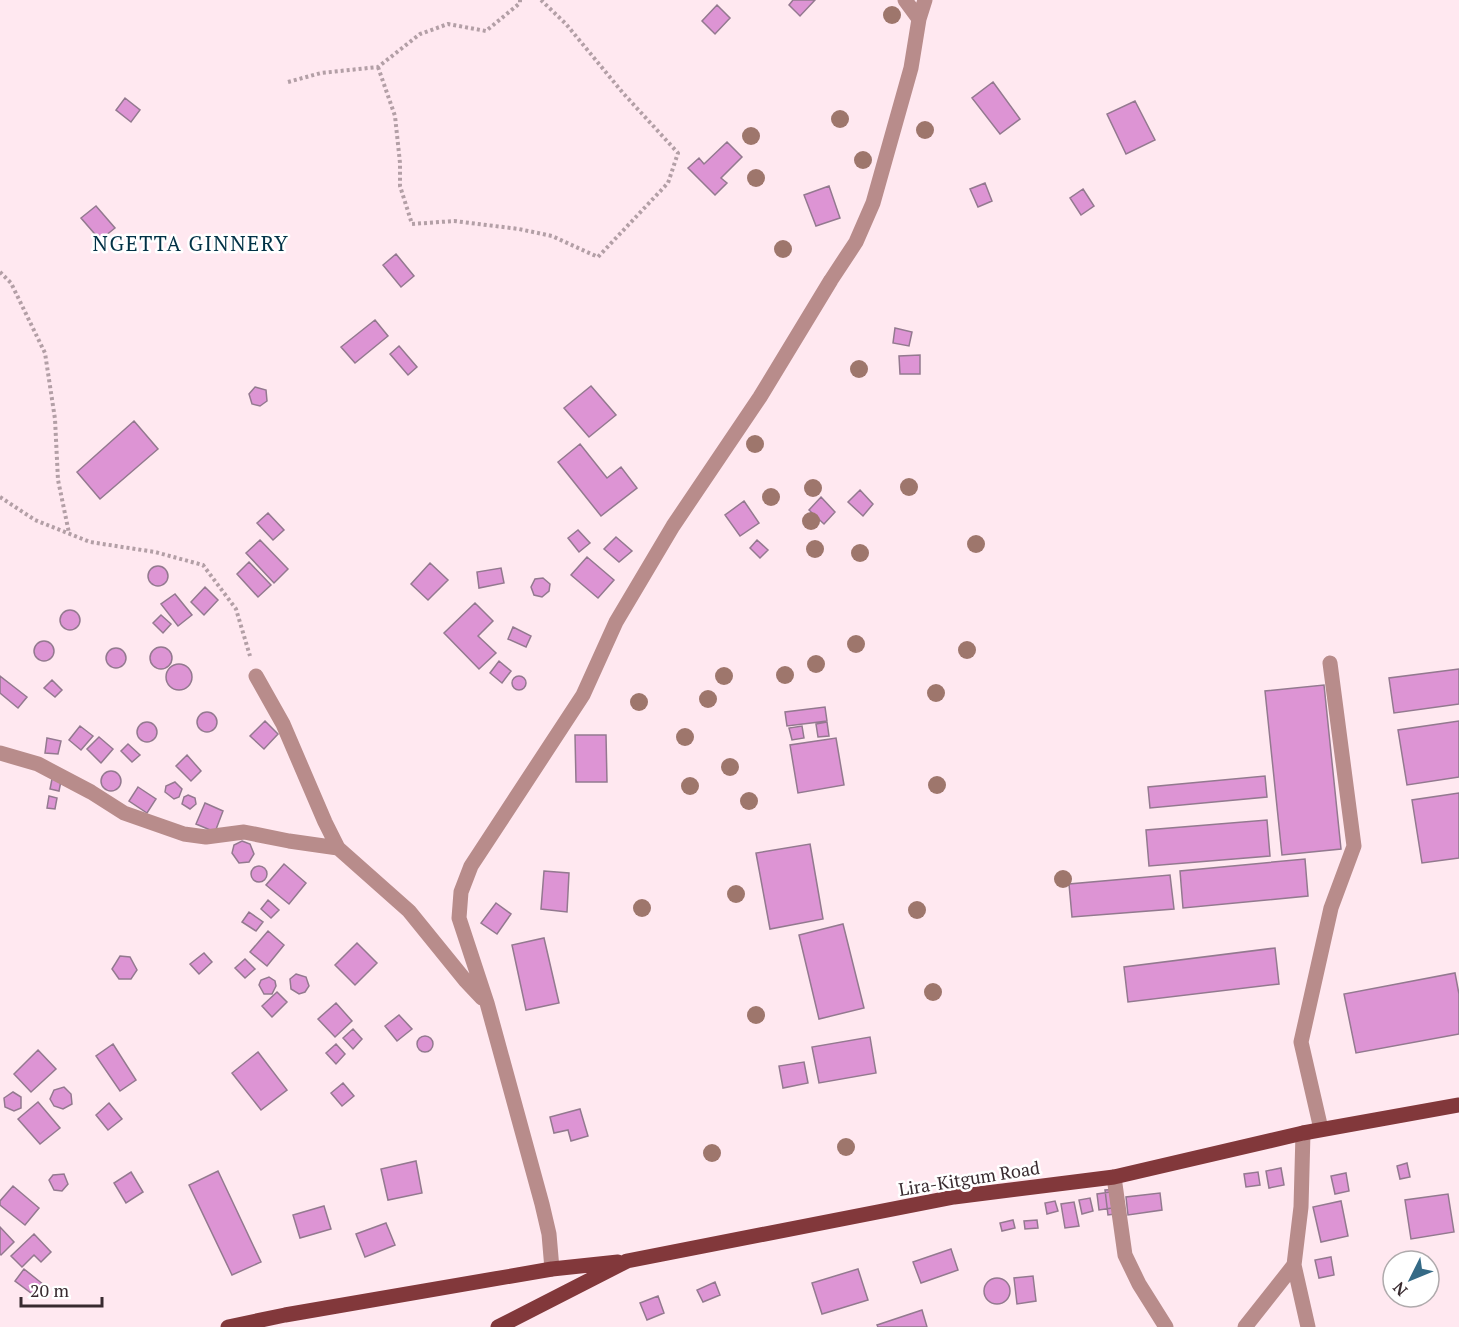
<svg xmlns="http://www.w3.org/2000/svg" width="1459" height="1327" font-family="'PT Serif',serif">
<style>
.building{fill:#dd94d4;stroke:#93798f;stroke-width:1.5}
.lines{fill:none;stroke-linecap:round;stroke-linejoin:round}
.path{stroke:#b39fa6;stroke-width:4;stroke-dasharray:3 3;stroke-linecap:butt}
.minor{stroke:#b88c8b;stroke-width:15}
.major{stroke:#82383b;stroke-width:15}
.tree{fill:#9e766c}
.labels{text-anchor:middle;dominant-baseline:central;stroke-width:5;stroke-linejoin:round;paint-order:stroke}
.street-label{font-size:18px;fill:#382a2f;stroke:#fff}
.quarter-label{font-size:21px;letter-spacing:1.5px;fill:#023146;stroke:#fff}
</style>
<rect width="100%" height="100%" fill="#ffe8f0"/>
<!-- building -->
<path class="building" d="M793,0H815L800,16L789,5Z
M717,5L730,18L715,34L702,21Z
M993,82L1020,119L1000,134L972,98Z
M125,98L140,110L131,122L116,110Z
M1135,101L1155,140L1126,154L1107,114Z
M727,142L742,157L721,178L727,183L715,195L688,168L699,158L704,164Z
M985,183L992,201L978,207L970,189Z
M829,186L840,218L816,226L804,195Z
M1083,189L1094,206L1081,215L1070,198Z
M96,206L115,228L100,240L81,218Z
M396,254L414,276L401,287L383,265Z
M375,320L388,336L355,363L341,347Z
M895,328L912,332L909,346L893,343Z
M399,346L417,367L408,375L390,354Z
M920,355V374H900L899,356Z
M591,386L616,415L589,437L564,408Z
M255,387L266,390L267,401L260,406L252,404L249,394Z
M134,421L158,449L100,499L77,472Z
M580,444L607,478L621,467L637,488L601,516L558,462Z
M860,490L873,504L863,516L848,502Z
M821,497L835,512L824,524L809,510Z
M744,501L759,523L740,536L725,515Z
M268,513L284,530L273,540L257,523Z
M578,530L590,543L579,552L568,538Z
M616,537L632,551L619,562L604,549Z
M260,540L288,569L274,583L246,553Z
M757,540L768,550L760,558L750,548Z
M587,557L614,580L598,598L571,575Z
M249,562L271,585L258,597L237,574Z
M430,563L448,580L428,600L411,584Z
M148 576a10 10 0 1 1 20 0a10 10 0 1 1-20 0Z
M501,568L504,583L479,588L477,572Z
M543,578L550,584L549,591L542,597L534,595L531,587L535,579Z
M205,587L218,600L204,615L191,602Z
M175,594L192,615L178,626L161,604Z
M475,603L493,621L478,636L496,653L479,669L444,633Z
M60 620a10 10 0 1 1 20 0a10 10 0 1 1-20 0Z
M161,615L171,624L163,633L153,623Z
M513,627L531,636L526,647L508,639Z
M34 651a10 10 0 1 1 20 0a10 10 0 1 1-20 0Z
M150 658a11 11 0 1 1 22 0a11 11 0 1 1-22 0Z
M106 658a10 10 0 1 1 20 0a10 10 0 1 1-20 0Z
M499,661L511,671L502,683L490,673Z
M166 677a13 13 0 1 1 26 0a13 13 0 1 1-26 0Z
M1459,669V704L1394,713L1389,678Z
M512 683a7 7 0 1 1 14 0a7 7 0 1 1-14 0Z
M0,676L27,697L18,708L0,693Z
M52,680L62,690L55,697L44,688Z
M1324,685L1341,849L1282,855L1265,691Z
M825,707L827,721L787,726L785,712Z
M197 722a10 10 0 1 1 20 0a10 10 0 1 1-20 0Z
M265,721L278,734L264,749L250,736Z
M1459,721V777L1407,785L1398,730Z
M827,722L829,736L818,737L816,724Z
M137 732a10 10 0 1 1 20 0a10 10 0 1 1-20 0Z
M80,726L93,736L81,750L69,740Z
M802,726L804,738L792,740L789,728Z
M575,735H606L607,782H576Z
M99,737L113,749L101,763L87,749Z
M47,738L61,741L58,754L45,753Z
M836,738L844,785L798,793L790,745Z
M128,744L140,755L132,762L121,751Z
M187,755L201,771L191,781L176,766Z
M101 781a10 10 0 1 1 20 0a10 10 0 1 1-20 0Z
M1265,776L1267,797L1150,808L1148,787Z
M52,779L61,781L59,791L50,789Z
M175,782L182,789L179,797L174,799L165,792L166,786Z
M138,787L156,799L147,813L129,801Z
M1459,793V858L1422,863L1412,800Z
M188,795L195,798L196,804L190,809L182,804L184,797Z
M49,796L57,798L55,809L47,808Z
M205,803L223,811L215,832L196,824Z
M1267,820L1270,856L1149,866L1146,830Z
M242,841L250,844L254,854L249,862L239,863L232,853L234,845Z
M810,844L823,919L770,929L756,853Z
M1305,859L1308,896L1183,908L1180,871Z
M284,864L306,883L289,904L266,885Z
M251 874a8 8 0 1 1 16 0a8 8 0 1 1-16 0Z
M544,871L569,873L567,912L541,909Z
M1170,875L1174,909L1072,917L1069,884Z
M268,900L279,910L271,918L261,909Z
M496,903L511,914L497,934L481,923Z
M249,912L263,922L256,931L242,922Z
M843,924L864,1008L819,1019L799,935Z
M268,931L284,945L267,966L250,952Z
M544,938L559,1003L526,1010L512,945Z
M357,943L377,963L355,985L335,965Z
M1275,948L1279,984L1128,1002L1124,967Z
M204,953L212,962L199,974L190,964Z
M120,956L130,957L137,970L131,979H119L112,969Z
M245,959L255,969L245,978L235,968Z
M1455,973L1459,994V1034L1356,1053L1344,994Z
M296,974L306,977L309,986L305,992L299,994L291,989L290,979Z
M269,977L275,981L276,986L272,994H264L259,985L261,980Z
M277,992L287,1002L272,1017L262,1006Z
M336,1003L352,1021L335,1037L318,1019Z
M399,1015L412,1029L397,1041L385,1026Z
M353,1029L362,1039L353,1049L343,1038Z
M417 1044a8 8 0 1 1 16 0a8 8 0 1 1-16 0Z
M870,1037L876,1073L819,1083L812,1047Z
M113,1044L136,1080L120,1091L96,1056Z
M336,1044L345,1054L336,1064L326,1053Z
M38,1050L56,1069L31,1092L14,1074Z
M258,1052L287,1090L261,1110L232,1073Z
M804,1062L808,1083L783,1088L779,1066Z
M343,1083L354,1096L342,1106L331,1093Z
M64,1087L71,1094L72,1104L63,1109L54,1106L50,1099L54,1090Z
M13,1092L21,1097V1108L14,1111L5,1107L4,1098Z
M38,1102L60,1128L40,1144L18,1119Z
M109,1103L122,1119L108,1130L96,1115Z
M580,1109L588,1136L571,1141L568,1130L554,1133L550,1117Z
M416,1161L422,1193L388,1200L381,1169Z
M1407,1163L1410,1177L1400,1179L1397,1166Z
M1281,1168L1284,1185L1269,1188L1266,1171Z
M218,1171L261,1262L232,1275L189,1185Z
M131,1172L143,1192L126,1203L114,1183Z
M1258,1172L1260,1185L1246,1187L1244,1174Z
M1346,1173L1349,1191L1335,1194L1331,1176Z
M64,1174L68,1184L62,1191L54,1190L49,1180L53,1175Z
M13,1186L39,1208L25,1225L0,1205V1201Z
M1120,1189L1122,1213L1108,1215L1105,1190Z
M1110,1192L1112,1208L1099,1210L1097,1194Z
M1160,1193L1162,1210L1128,1215L1126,1197Z
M1448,1194L1454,1232L1411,1239L1405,1200Z
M1090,1198L1093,1211L1082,1214L1079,1200Z
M1055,1201L1058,1211L1047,1214L1045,1203Z
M1341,1201L1348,1236L1321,1242L1313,1207Z
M1074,1202L1079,1226L1065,1228L1061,1204Z
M324,1206L331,1229L300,1238L293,1215Z
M1013,1220L1015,1228L1002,1231L1000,1223Z
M1037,1220L1038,1228L1025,1229L1024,1221Z
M386,1223L395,1245L365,1257L356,1234Z
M0,1227L14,1242L1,1255L0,1254Z
M34,1234L51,1252L41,1262L34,1255L22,1267L11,1256Z
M951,1249L958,1270L921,1283L913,1262Z
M1331,1257L1334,1275L1319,1278L1315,1260Z
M24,1269L44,1285L35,1296L15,1281Z
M858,1269L868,1300L822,1314L812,1283Z
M1033,1276L1036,1301L1017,1304L1014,1278Z
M984 1291a13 13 0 1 1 26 0a13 13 0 1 1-26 0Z
M715,1282L720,1295L703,1302L697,1290Z
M658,1296L664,1313L647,1320L640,1303Z
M922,1310L927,1327H878L877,1325Z"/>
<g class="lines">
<!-- path -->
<path class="path" d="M378,67L395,116L400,163V186L412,224L454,221L519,229L552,236L598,257L668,183L678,153L623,93L566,24L541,0
M288,82L321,73L378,67L420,34L448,24L486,31L520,3V0
M0,272L11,283L45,353L55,419L58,480L69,533
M0,497L35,520L90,542L155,552L203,565L236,609L250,656"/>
<!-- minor -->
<path class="minor" d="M905,0L919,19
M256,676L283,724L325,822L338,848L409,911L465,980L482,998
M0,753L38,764L91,792L124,813L184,834L206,837L244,832L289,841L338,848
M1321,1129L1301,1042L1331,908L1354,846L1330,663
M1303,1133L1301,1207L1294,1265L1308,1327
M1114,1177L1125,1255L1139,1284L1166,1327
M552,1269L549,1234L542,1204L487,1003L459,918L461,892L471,866L583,695L616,622L673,526L760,397L831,280L856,242L873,203L911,68L919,19L925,0
M1245,1327L1294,1265"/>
<!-- major -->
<path class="major" d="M228,1327L285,1315L552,1269L618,1262
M498,1327L627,1261L954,1197L1114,1177L1303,1133L1459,1105"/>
</g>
<!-- trees -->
<g class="tree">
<circle cx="892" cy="15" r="9"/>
<circle cx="840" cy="119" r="9"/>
<circle cx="925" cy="130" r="9"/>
<circle cx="751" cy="136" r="9"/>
<circle cx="863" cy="160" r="9"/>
<circle cx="756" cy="178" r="9"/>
<circle cx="783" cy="249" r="9"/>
<circle cx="859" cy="369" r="9"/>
<circle cx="755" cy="444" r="9"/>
<circle cx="909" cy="487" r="9"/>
<circle cx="813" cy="488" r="9"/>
<circle cx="771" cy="497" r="9"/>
<circle cx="811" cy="521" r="9"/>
<circle cx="976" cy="544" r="9"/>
<circle cx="815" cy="549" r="9"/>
<circle cx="860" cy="553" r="9"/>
<circle cx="856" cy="644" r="9"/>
<circle cx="967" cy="650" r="9"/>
<circle cx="816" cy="664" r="9"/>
<circle cx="785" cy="675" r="9"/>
<circle cx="724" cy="676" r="9"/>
<circle cx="936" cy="693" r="9"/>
<circle cx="708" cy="699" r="9"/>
<circle cx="639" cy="702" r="9"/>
<circle cx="685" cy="737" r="9"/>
<circle cx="730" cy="767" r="9"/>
<circle cx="937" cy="785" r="9"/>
<circle cx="690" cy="786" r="9"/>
<circle cx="749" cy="801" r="9"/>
<circle cx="1063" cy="879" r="9"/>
<circle cx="736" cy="894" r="9"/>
<circle cx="642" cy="908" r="9"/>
<circle cx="917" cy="910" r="9"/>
<circle cx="933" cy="992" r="9"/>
<circle cx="756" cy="1015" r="9"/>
<circle cx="846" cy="1147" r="9"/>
<circle cx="712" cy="1153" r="9"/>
</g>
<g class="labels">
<!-- street labels -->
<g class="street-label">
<text transform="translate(969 1178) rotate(-9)">Lira-Kitgum Road</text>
</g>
<!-- quarter labels -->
<g class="quarter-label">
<text x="191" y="243">NGETTA GINNERY</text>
</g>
</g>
<!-- north arrow -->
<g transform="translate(1411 1279) rotate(227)"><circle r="28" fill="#ffffff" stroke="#afaaac" stroke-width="1.5"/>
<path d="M0-4.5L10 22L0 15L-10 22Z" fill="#356a86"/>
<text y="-9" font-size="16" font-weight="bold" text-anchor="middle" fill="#382a2f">N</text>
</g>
<!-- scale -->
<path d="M21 1297v9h81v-9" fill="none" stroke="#382a2f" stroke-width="3"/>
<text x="30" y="1297" font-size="18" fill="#382a2f" stroke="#ffffff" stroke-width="4.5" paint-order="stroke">20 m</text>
</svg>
